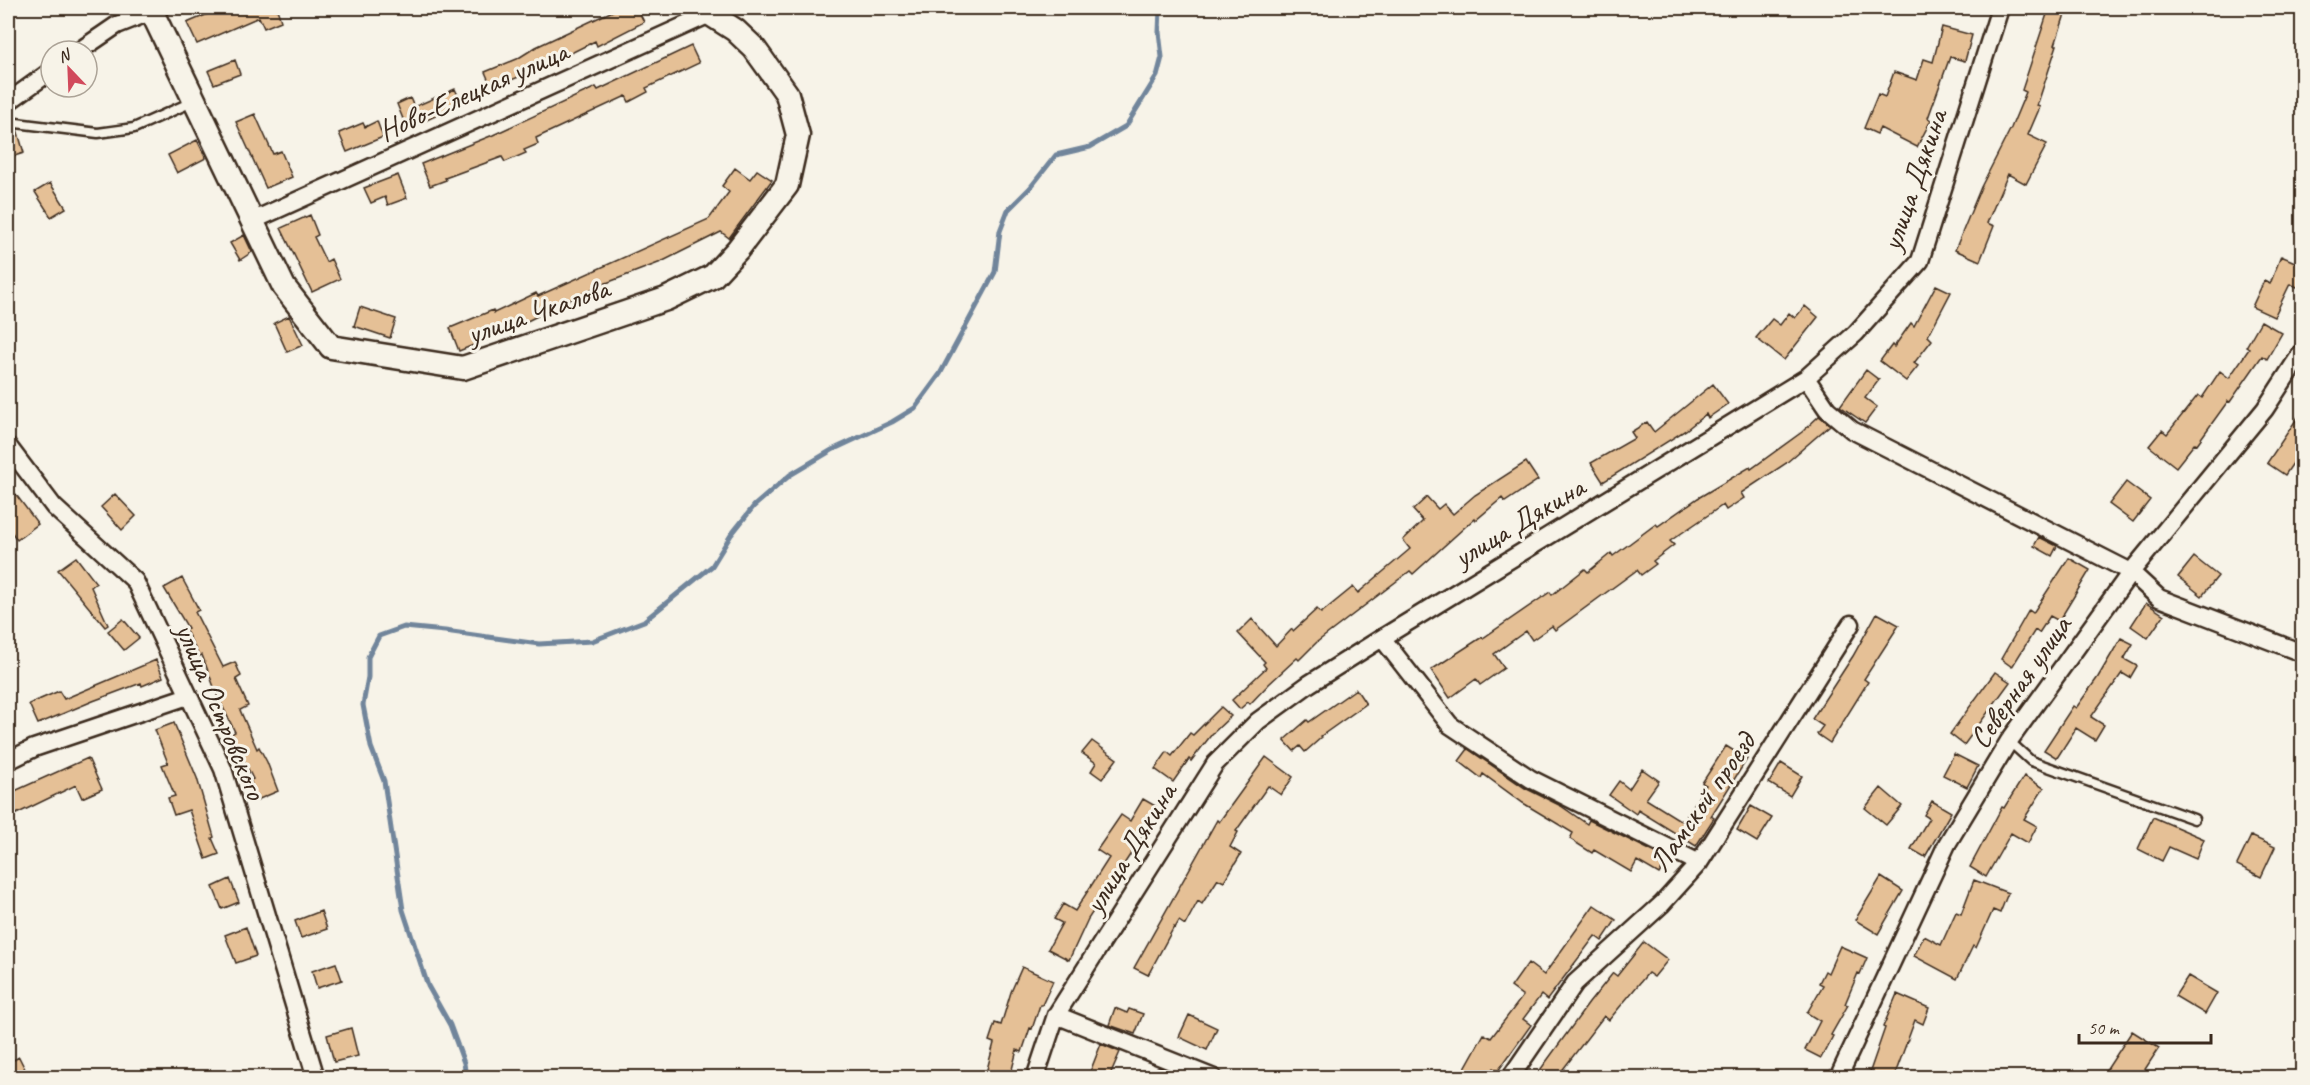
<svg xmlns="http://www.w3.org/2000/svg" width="2310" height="1085" font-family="Caveat,sans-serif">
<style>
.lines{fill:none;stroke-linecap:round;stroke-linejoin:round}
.stream{stroke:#71859b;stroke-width:5}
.building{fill:#e5c096;stroke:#3b2a1e;stroke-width:1.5}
.lane-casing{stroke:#3b2a1e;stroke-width:13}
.street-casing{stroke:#3b2a1e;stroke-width:21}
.secondary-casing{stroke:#3b2a1e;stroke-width:27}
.lane{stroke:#f7f3e8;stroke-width:8}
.street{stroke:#f7f3e8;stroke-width:16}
.secondary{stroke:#f7f3e8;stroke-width:22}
.labels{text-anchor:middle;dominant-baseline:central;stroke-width:6;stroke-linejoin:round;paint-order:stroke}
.street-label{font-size:30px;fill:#3b2a1e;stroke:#f7f3e8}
</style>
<rect width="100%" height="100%" fill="#f7f3e8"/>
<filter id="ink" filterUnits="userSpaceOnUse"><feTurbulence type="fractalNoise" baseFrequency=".0167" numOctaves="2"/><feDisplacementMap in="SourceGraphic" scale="12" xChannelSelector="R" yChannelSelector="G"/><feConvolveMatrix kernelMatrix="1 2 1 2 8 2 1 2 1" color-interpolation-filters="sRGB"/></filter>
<g filter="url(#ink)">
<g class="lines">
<!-- stream -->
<path class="stream" d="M466,1078L464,1063L450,1025L428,986L403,910L384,781L371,747L363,705L368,677V657L379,636L404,627L445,631L539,644L592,641L644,621L712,566L731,535L754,506L790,475L832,450L892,422L915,408L940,374L995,272L1000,231L1008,210L1030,188L1056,155L1090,147L1126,126L1157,76L1162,57L1159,32L1160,8"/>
</g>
<!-- building -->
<path class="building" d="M222,8H280L277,9L281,21L264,28L259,17L197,44L187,23Z
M619,8H637L644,22L597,46L595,41L545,66L492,88L485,72L517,59L536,47Z
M2049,8L2066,11L2055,45H2057L2037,106L2040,107L2028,135L2047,144L2026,184L2008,174L1987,223L1994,226L1980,261L1955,250L1981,187L2011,128L2026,92L2022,90Z
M1942,27L1972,35L1965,61L1950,57L1928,118L1931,120L1917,147L1880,128L1877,134L1864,128L1878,94L1885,97L1894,72L1917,80L1924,59L1933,62Z
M691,46L699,63L646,88L648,92L629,102L626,96L536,138L538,144L524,150L526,153L505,162L502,157L445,178L446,180L430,186L421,164L493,135L596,87L598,90Z
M235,60L240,74L214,84L208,71Z
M455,89L462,104L407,129L397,104L410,98L414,107Z
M255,114L273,154L281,151L292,177L266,188L236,122Z
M377,121L383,137L347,152L339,133L363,123L365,127Z
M8,128L17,129L24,153L8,158Z
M197,140L206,158L177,173L168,155Z
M735,168L750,179L757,170L772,180L729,238L721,232L661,262L596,287L503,333L459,351L450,328L493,310L494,313L536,293L538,296L709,219L729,192L722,186Z
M398,175L407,198L388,205L385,197L371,203L364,188Z
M50,183L66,208L51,217L35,192Z
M310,215L318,235L314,237L326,262L331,259L340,279L312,292L281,228Z
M244,235L252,252L240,260L230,243Z
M2281,256L2302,265V289L2290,284L2274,317L2252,307L2264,281L2270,284Z
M1936,285L1951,292L1928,336L1932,340L1914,363L1918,366L1906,381L1880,361L1892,345L1894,347L1911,323L1914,326Z
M1805,306L1818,317L1784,360L1756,338L1772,319L1780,325L1789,313L1795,318Z
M360,307L396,319L390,338L354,326Z
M289,316L303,345L287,352L274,323Z
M2261,321L2282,333L2267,359L2262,356L2230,402L2228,401L2197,444L2195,443L2176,467L2149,446L2162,430L2167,434L2198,395L2202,398L2220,371L2229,378L2249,349L2246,347Z
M1866,370L1879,380L1865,398L1877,407L1865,423L1840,406Z
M1713,384L1728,404L1708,418L1706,414L1686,430L1603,482L1591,463L1635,438L1631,432L1647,422L1654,432Z
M2302,411V450L2285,475L2267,463Z
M1819,416L1830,425L1785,464L1741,493L1744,498L1726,510L1723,505L1670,541L1674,545L1653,561L1656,564L1641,575L1637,570L1555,630L1552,626L1532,640L1526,631L1494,654L1504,668L1480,685L1476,679L1450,698L1431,670L1482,637L1483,638L1550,592L1552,595L1585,569L1588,572L1611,553L1613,556L1656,524L1658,526L1698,498L1750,467L1751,469L1802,432Z
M1526,462L1538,480L1505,502L1502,498L1476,520L1475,518L1413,574L1410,571L1317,642L1299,660L1297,658L1269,684L1250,704L1248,702L1240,709L1232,700L1266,668L1263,664L1265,662L1238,633L1252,619L1276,646L1292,629L1293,631L1317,609L1321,613L1353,587L1358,593L1410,549L1403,540L1423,521L1413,510L1427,497L1438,509L1444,504L1453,514L1475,495Z
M2126,482L2150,500L2133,522L2109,504Z
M8,484L38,524L17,540L8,527Z
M115,494L136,516L122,530L101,507Z
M2039,537L2057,546L2052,556L2034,546Z
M76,557L96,583L91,587L108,625L105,627L58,570Z
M2194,557L2218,576L2202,596L2178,577Z
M2069,558L2090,570L2059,621L2050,616L2039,633L2035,630L2012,667L2001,659L2029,610L2033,613Z
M182,578L199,610L195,612L223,667L235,662L241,676L236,679L248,706L240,710L257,749L259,747L267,762L278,791L257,800L250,780L253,779L231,734L235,732L217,695L202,655L199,656L185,629L188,628L164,588Z
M2146,603L2164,615L2148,638L2131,626Z
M1877,613L1899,625L1864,679L1868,682L1830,743L1817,734L1823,726L1812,719L1853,656Z
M123,619L139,638L124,650L108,631Z
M2121,638L2133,644L2124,659L2137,666L2130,678L2122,673L2091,717L2104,725L2095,740L2076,728L2057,758L2044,750L2073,706L2076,708L2098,677Z
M156,660L163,677L142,686L141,683L93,701L38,724L29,704L59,691L64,699Z
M1995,672L2010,682L1964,745L1950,734Z
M1356,689L1366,704L1321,736L1322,737L1305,752L1300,746L1294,751L1284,740L1307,720L1309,722Z
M1221,707L1231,716L1212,734L1191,761L1189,759L1173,782L1155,769L1167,752L1172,756L1190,733L1193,735Z
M174,723L197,778L214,837L212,838L219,854L206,859L189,810L174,815L168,798L175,796L162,765L168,763L155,730Z
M1092,741L1117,759L1102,779L1091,771L1096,763L1082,753Z
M1726,746L1747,759L1711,816L1714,818L1696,846L1638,810L1636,814L1609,795L1619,781L1629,789L1642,769L1659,781L1646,799L1683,822L1706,785L1702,783Z
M1468,749L1525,788L1561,806L1587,824L1589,820L1668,859L1659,874L1637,861L1631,872L1594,850L1592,853L1570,839L1573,833L1523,803L1483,774L1481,778L1459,761Z
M1954,754L1978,766L1967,787L1943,775Z
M1266,757L1293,777L1281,795L1268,786L1236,831L1238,832L1230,847L1241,854L1224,882L1218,879L1202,904L1198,901L1185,925L1179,921L1175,928L1174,927L1148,975L1134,968L1217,820L1219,822Z
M88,758L102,789L82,798L76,785L8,818V794Z
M1781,763L1802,776L1790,796L1769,783Z
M2024,776L2044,788L2024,819L2037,826L2028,843L2011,833L1986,877L1970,867L2002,807L2004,808Z
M1881,788L1902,806L1886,825L1865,808Z
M1143,799L1157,807L1143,830L1145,832L1088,919L1069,960L1048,949L1062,923L1054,919L1063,904L1075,911L1109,858L1097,850L1121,815L1130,821Z
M1932,801L1951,812L1925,857L1911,849L1929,818L1924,815Z
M1751,806L1772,818L1757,842L1737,830Z
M2153,817L2204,839L2196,859L2169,847L2162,861L2138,849Z
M2251,836L2275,847L2261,877L2237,865Z
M1881,877L1903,891L1878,934L1855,920Z
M230,879L239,902L222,909L213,887Z
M1974,880L2008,893L2000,913L1993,910L1976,948L1973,946L1957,979L1914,956L1924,936L1941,945L1956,912L1961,914Z
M1594,905L1616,920L1602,941L1595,936L1547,1000L1541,995L1523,1019L1531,1025L1498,1071L1493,1068L1488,1077H1460L1484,1034L1491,1038L1523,996L1511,987L1528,963L1544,975Z
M321,911L327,929L301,938L295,921Z
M246,927L256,956L236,963L225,935Z
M1644,942L1668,960L1654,977L1648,973L1609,1020L1604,1016L1557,1077H1535L1589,1003L1613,973L1617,976Z
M1840,946L1867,958L1860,974L1858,973L1845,1004L1848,1005L1831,1035L1833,1036L1821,1058L1805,1050L1820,1021L1807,1013L1823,985L1819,983L1825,971L1828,973Z
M336,963L342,980L317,988L312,971Z
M1022,967L1053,981L1042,1005H1040L1032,1029L1030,1028L1022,1052L1017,1050L1010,1077H985L994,1043L989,1041L995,1023L1001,1025L1011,992Z
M2188,976L2217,993L2205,1014L2175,996Z
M1897,994L1929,1008L1923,1024L1915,1020L1894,1077H1868L1885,1028L1883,1027Z
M1115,1008L1127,1013L1129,1009L1143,1014L1135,1034L1109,1025Z
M1189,1015L1217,1028L1207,1050L1179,1037Z
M351,1028L358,1056L334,1062L327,1035Z
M2132,1031L2159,1048L2140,1077H2102Z
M1101,1044L1120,1052L1109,1077H1088Z
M19,1057L29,1077H8V1063Z"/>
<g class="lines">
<!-- lane casing -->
<g class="lane-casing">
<path id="lane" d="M8,122L98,133L134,128L192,102
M2009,741L2031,761L2194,819"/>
</g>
<!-- street casing -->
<g class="street-casing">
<path id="street" d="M79,51L117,25L160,8
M8,102L51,71
M252,221L710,14L705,8
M1806,378L1827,409L1852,430L2131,572L2159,598L2302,653
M8,446L54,507L135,581L223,769L316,1078
M1382,638L1450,725L1531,779L1699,863
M8,761L34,748L188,696
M1056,1015L1214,1078
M1035,1078L1056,1015L1215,764L1258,721L1309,684L1382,638L1806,378L1856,333L1920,261L2000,8
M1510,1078L1575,983L1662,904L1699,863L1851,624
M1838,1078L1947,844L2009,741L2131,572L2265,409L2302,352"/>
</g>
<!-- secondary casing -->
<g class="secondary-casing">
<path id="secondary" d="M150,8L284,287L331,347L463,368L666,299L713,276L738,249L787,185L798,135L787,94L754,48L735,30L710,14"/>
</g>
<!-- lane -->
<use href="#lane" class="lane"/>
<!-- street -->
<use href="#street" class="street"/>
<!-- secondary -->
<use href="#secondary" class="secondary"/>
</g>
</g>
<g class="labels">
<!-- street labels -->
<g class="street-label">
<text transform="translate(473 91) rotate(-24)">Ново-Елецкая улица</text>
<text transform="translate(1914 180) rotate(-71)">улица Дякина</text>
<text transform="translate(538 311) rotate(-19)">улица Чкалова</text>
<text transform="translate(1519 522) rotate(-31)">улица Дякина</text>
<text transform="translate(2020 682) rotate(-55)">Северная улица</text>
<text transform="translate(221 711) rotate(67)">улица Островского</text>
<text transform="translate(1702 802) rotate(-55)">Ламской проезд</text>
<text transform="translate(1130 848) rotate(-58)">улица Дякина</text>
</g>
</g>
<!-- margin -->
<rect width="2310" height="1085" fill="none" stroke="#f7f3e8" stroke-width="30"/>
<rect x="15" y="15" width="2280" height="1055" fill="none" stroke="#3b2a1e" stroke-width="2" filter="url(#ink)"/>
<!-- north arrow -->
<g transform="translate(69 69) rotate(337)"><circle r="28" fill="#f7f3e8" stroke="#aca397" stroke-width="1.5"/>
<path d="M0-4.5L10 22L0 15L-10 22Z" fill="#d1495b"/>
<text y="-9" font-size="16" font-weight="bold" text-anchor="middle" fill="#3b2a1e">N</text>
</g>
<!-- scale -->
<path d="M2079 1034v9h132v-9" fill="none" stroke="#3b2a1e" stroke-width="3"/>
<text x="2088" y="1034" font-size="18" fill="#3b2a1e" stroke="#f7f3e8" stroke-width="4.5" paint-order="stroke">50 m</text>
</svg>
